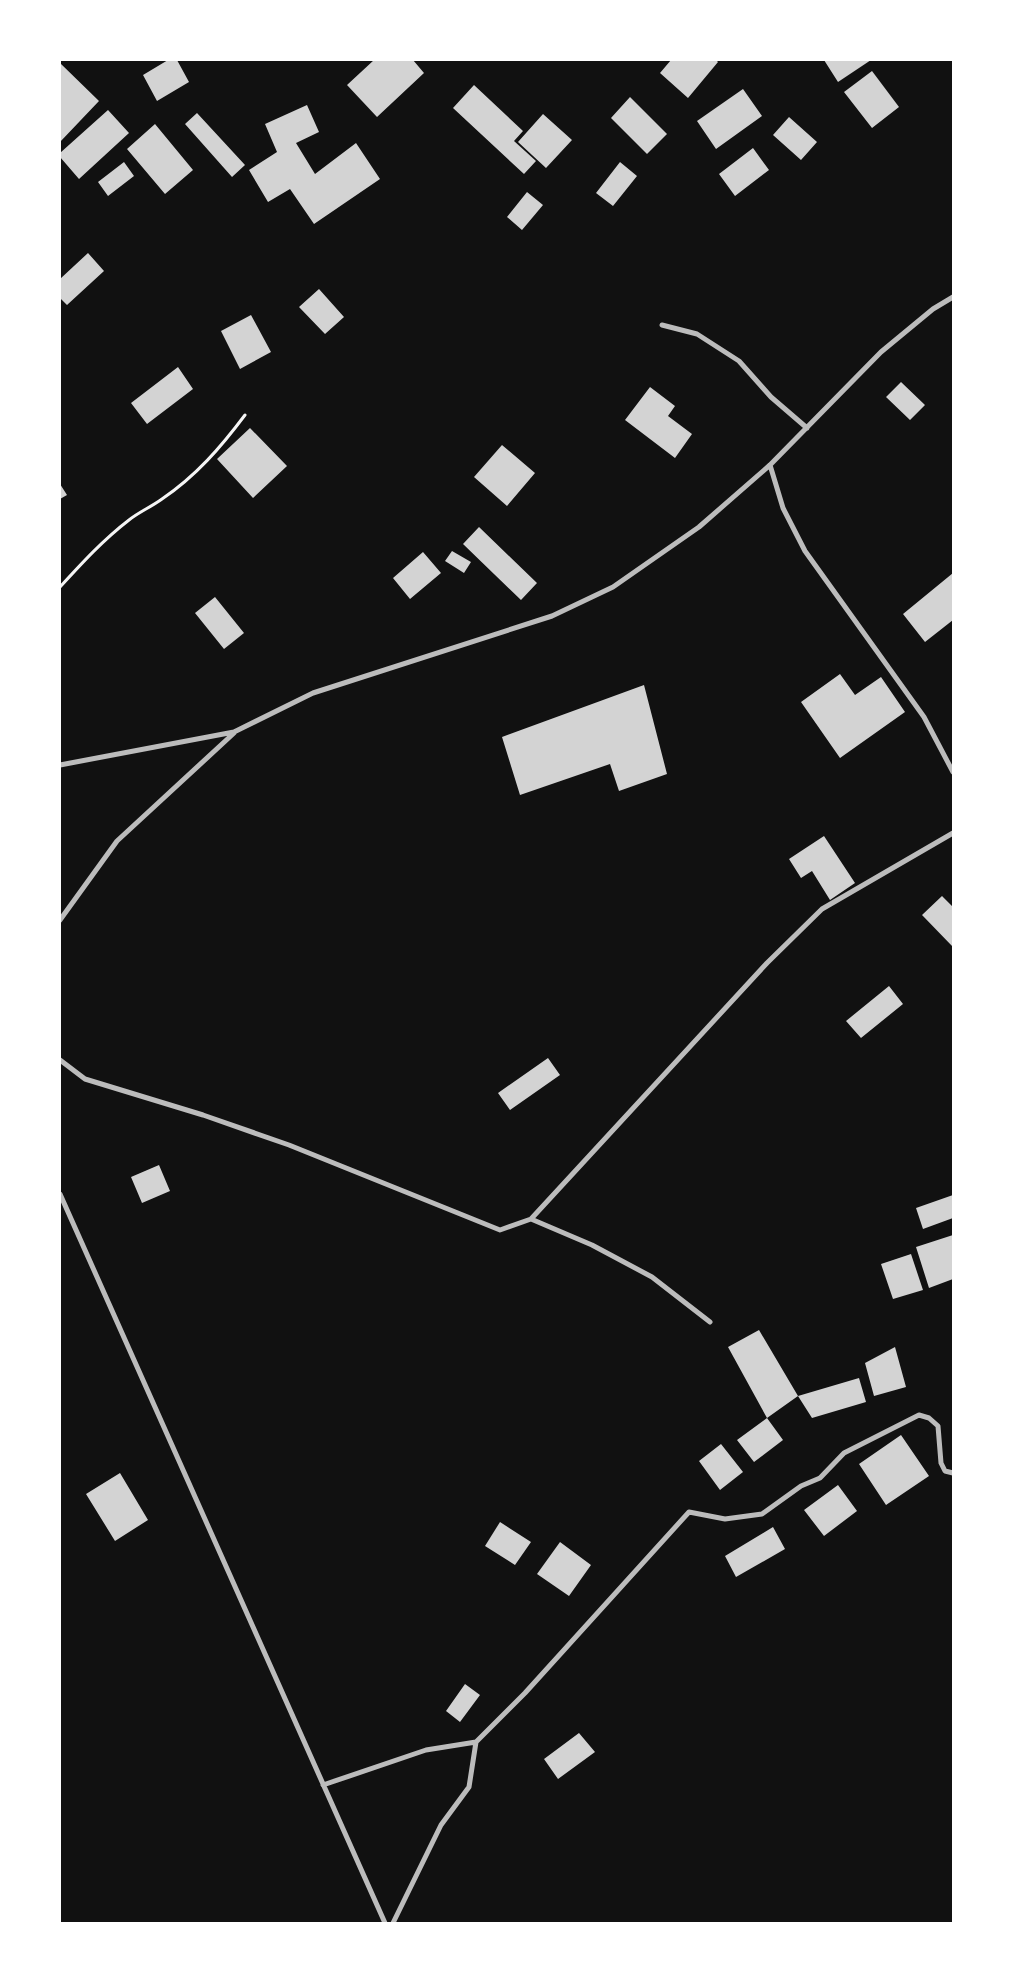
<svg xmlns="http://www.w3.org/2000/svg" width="1013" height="1983" font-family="'DM Sans',sans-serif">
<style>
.building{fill:#d3d3d3}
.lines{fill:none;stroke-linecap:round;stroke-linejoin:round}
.path{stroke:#f5f5f5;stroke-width:3}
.minor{stroke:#bcbcbc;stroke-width:5}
</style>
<rect width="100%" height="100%" fill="#111"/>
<!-- building -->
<path class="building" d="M168,60H177L189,82L157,101L143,75Z
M374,60H413L424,73L377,117L347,85Z
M671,60H716L718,62L688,98L660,73Z
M824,60H871L838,82Z
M60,63L99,101L60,142Z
M872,71L899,107L872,128L844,92Z
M474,85L523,131L514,141L536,161L524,174L453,108Z
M743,89L762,116L716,149L697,121Z
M630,97L667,134L647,154L611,118Z
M307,105L319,132L296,143L315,174L356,143L380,179L314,224L290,189L268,202L249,170L277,152L265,124Z
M108,110L129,133L79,179L60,157V153Z
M197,113L245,165L232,177L185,124Z
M543,114L572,140L546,168L518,142Z
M789,117L817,142L801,160L773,135Z
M155,124L193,170L165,194L127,149Z
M753,148L769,170L735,196L719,174Z
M124,162L134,176L108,196L98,182Z
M620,162L637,176L613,206L596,193Z
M527,192L543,205L522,230L507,217Z
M88,253L104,271L67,305L60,298V279Z
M319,289L344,317L325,334L299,307Z
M251,315L271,352L240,369L221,331Z
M178,367L193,389L147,424L131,403Z
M901,382L925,405L910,420L886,397Z
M650,387L675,406L668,416L692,434L675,458L625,420Z
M250,428L287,466L253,498L217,459Z
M502,445L535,473L507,506L474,477Z
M60,484L67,495L60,499Z
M479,527L537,583L521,600L463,544Z
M452,551L471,562L464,573L445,561Z
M423,552L441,573L410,599L393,578Z
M953,573V620L925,642L903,614Z
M215,597L244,633L224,649L195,613Z
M840,674L855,695L881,677L905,712L840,758L801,702Z
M644,685L667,774L619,791L610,764L520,795L502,737Z
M824,836L855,883L830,900L812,871L801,878L789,859Z
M942,896L953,907V947L922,915Z
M889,986L903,1004L861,1038L846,1021Z
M548,1058L560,1075L510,1110L498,1093Z
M159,1165L170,1191L142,1203L131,1177Z
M953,1195V1218L923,1229L916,1208Z
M953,1235V1279L929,1288L916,1247Z
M911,1254L923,1290L893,1299L881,1264Z
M759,1330L798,1396L767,1418L783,1440L754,1462L737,1440L767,1418L728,1347Z
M895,1347L906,1387L874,1396L865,1363Z
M859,1378L866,1402L812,1418L798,1396Z
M901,1435L929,1476L886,1505L859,1464Z
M721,1444L743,1472L720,1490L699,1461Z
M120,1473L148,1520L115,1541L86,1494Z
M838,1485L857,1511L824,1536L804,1510Z
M500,1522L531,1542L515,1565L485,1546Z
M773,1527L785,1549L736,1577L725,1556Z
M560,1542L591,1565L569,1596L537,1574Z
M465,1684L480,1695L460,1722L446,1711Z
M579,1733L595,1752L558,1779L544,1759Z"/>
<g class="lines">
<!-- path -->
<path class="path" d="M60,587C82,563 103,540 129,520C139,512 151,507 162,499C196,476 221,447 245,415"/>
<!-- minor -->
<path class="minor" d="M662,325L697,334L739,361L771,397L807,428
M770,465L783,508L805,551L924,717L953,772
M60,765L234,732L313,693L552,616L613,587L699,527L770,465L881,352L933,309L953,297
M60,920L117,841L234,733
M60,1060L85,1079L203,1115L289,1145L500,1230L531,1219L767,963L822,909L953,833
M60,1194L385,1923
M531,1219L592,1245L652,1277L710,1322
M323,1785L426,1750L476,1742
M393,1923L441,1825L469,1787L476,1742L525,1693L689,1512L725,1519L762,1514L801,1486L820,1478L844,1453L919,1415L929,1418L938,1426L941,1463L945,1471L953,1473"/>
</g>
<!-- border -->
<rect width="1013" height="1983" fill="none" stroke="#ffffff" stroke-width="122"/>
</svg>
